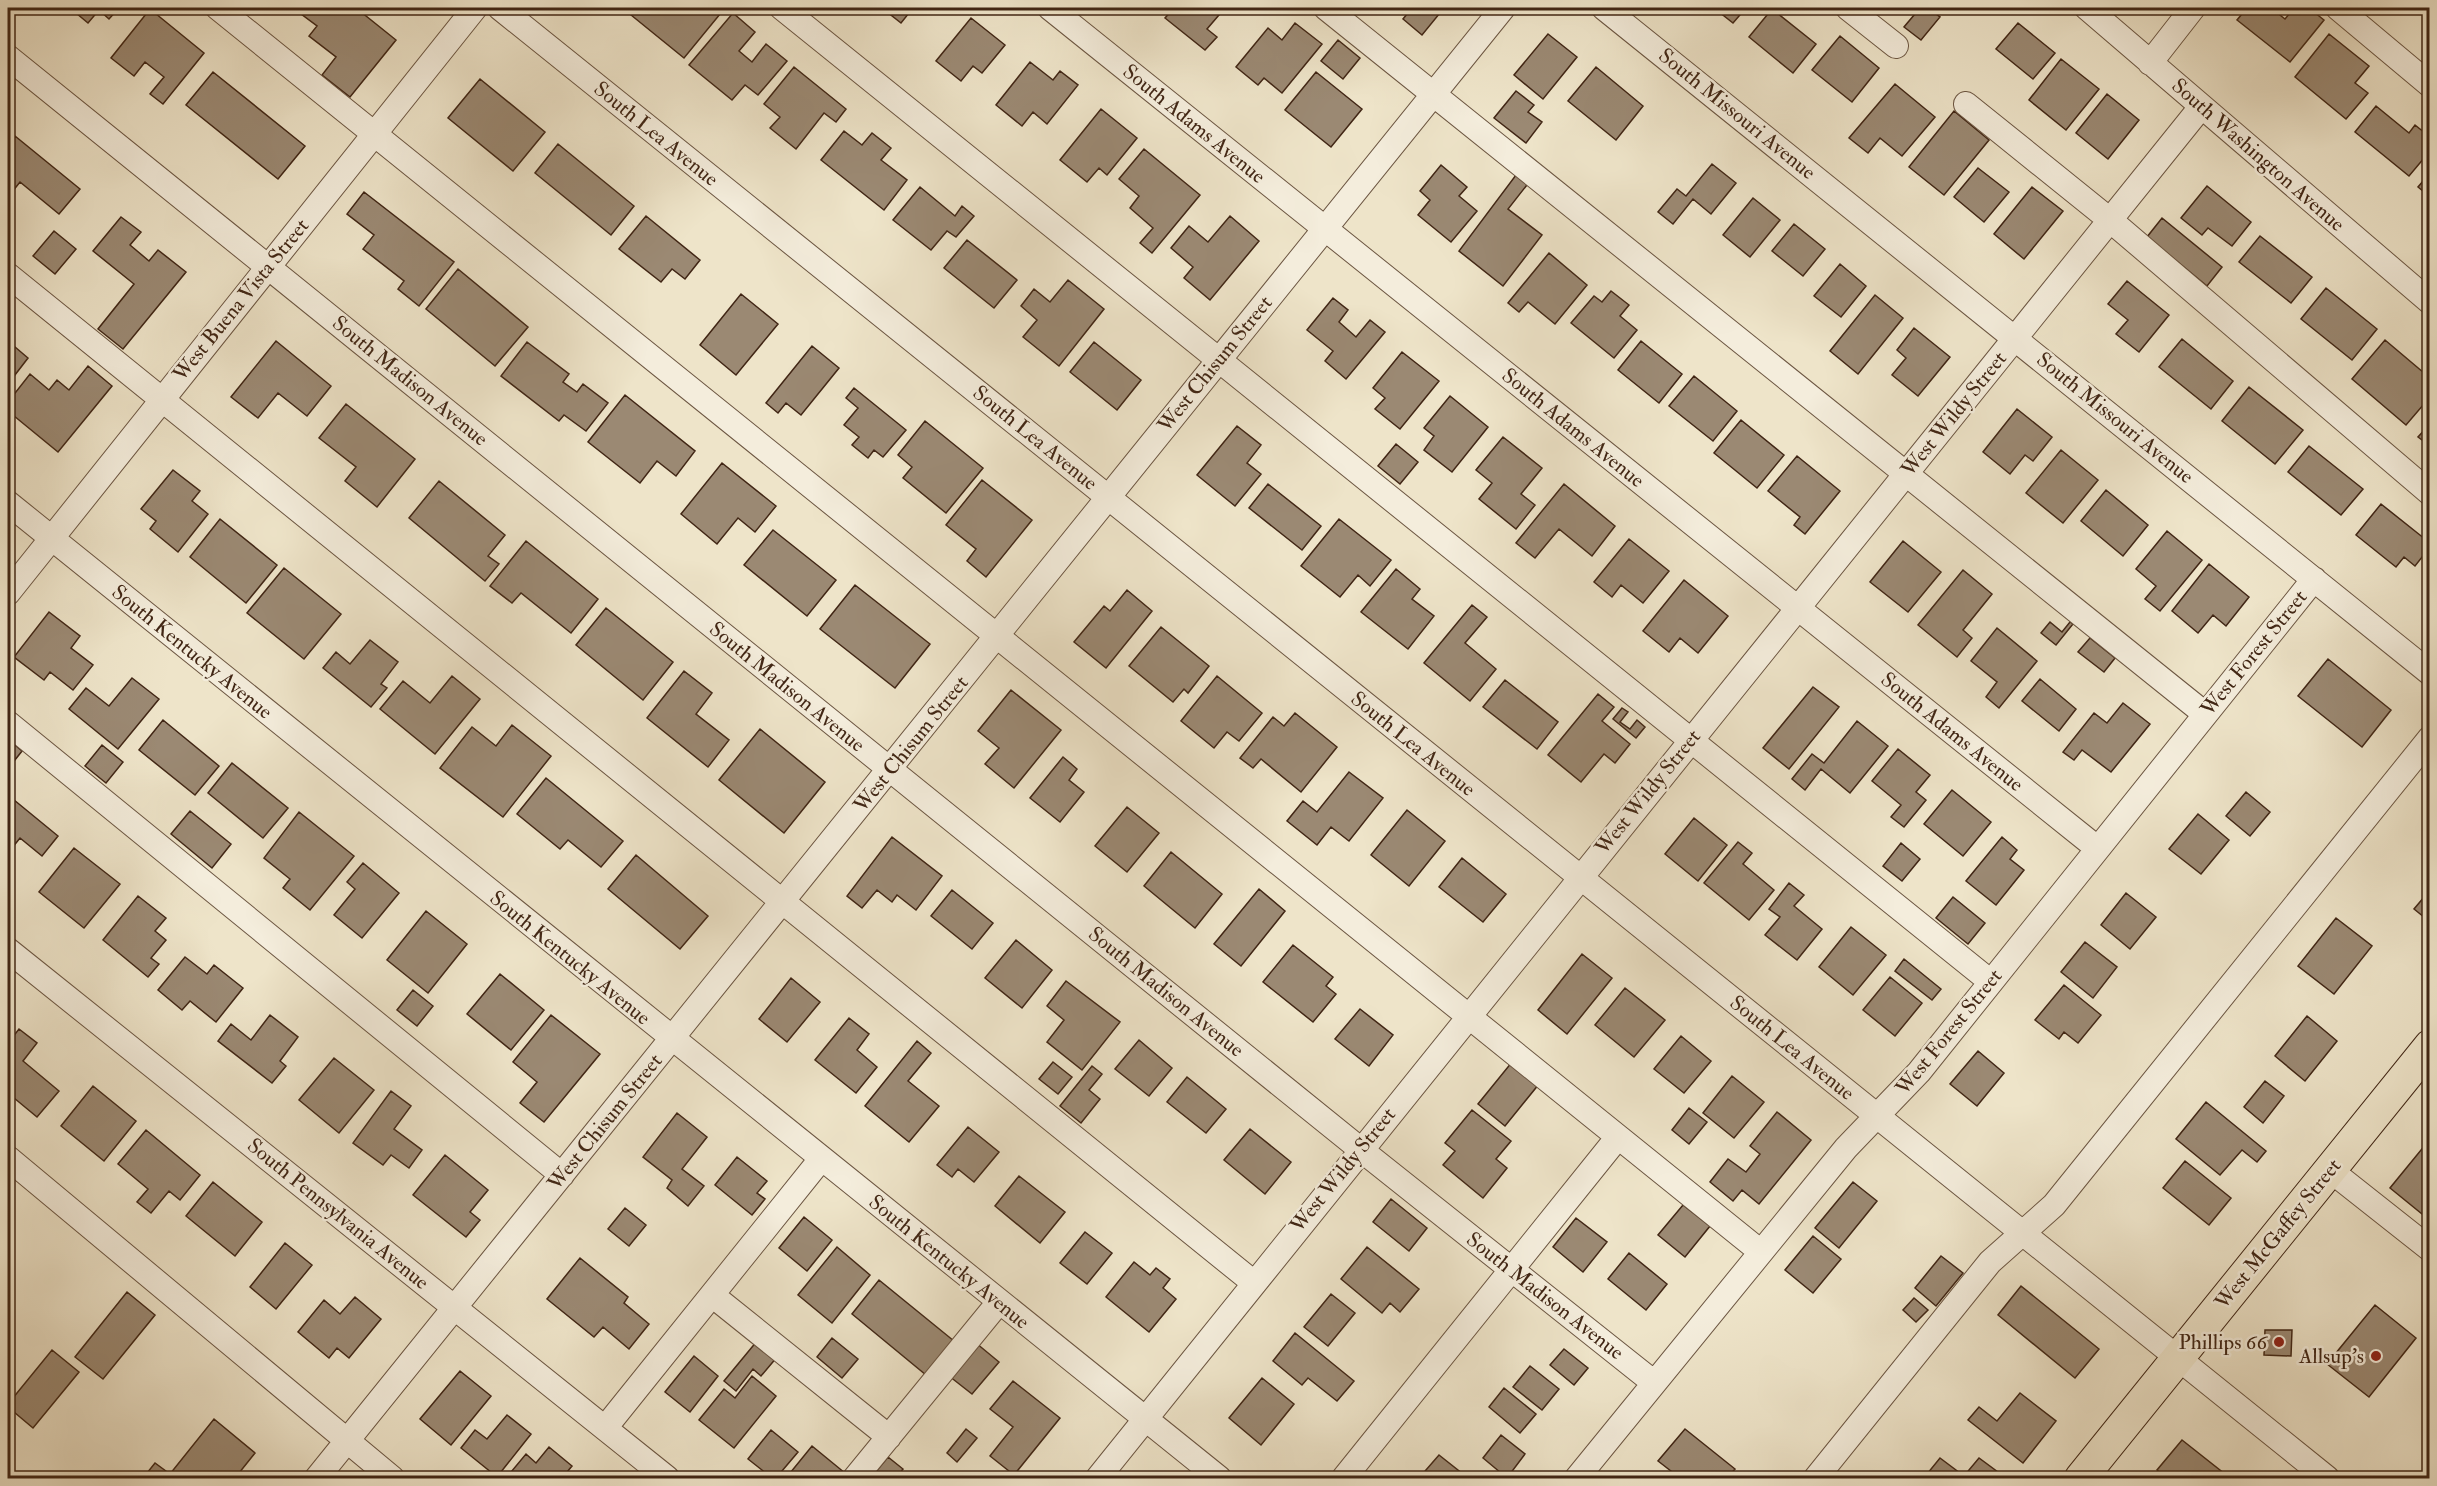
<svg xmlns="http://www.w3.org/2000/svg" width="2437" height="1486" font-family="'IM FELL Double Pica',serif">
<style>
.building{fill:#9b8973;stroke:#412615;stroke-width:1.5}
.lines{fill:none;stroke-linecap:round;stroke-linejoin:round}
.minor-casing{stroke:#6c5642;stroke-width:26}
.major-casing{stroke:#412615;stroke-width:34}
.minor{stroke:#f4eddc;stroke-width:24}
.major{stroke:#eee4c9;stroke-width:32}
.poi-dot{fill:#8f2418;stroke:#f4eddc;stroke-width:2}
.labels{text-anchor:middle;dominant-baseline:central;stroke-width:5;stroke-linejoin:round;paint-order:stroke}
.street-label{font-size:21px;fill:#412615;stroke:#f4eddc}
.poi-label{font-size:21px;fill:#412615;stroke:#f4eddc;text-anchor:end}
</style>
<rect width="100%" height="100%" fill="#eee4c9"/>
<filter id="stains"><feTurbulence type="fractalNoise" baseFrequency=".00333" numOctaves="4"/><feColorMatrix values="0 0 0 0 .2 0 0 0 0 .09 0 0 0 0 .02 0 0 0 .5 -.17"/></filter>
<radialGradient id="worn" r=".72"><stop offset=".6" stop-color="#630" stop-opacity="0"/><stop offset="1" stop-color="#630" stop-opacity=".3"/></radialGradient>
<!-- building -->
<path class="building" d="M70,8H119L109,19L99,10L88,23Z
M293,8H356L396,40L350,97L322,75L336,57L309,36L317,26Z
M637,8H725L684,58L631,15Z
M882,8H913L901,23Z
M1174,8H1225L1207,29L1217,37L1205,50L1165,18Z
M1412,8H1444L1422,35L1403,19Z
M1714,8H1746L1733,23Z
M1920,8H1928L1940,17L1921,40L1904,27Z
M2247,8H2271L2285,19L2294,8H2309L2324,20L2290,62L2237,20Z
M150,9L204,53L163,104L150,94L164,77L145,62L134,76L111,58Z
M1772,9L1816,44L1793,73L1749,37Z
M733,13L755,32L739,51L752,62L766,44L787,61L758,95L745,85L732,100L689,65Z
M971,18L1005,45L982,73L973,66L961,81L936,61Z
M1295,23L1322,44L1282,93L1264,78L1258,85L1236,67L1268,28L1282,40Z
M2018,23L2055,53L2033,79L1996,49Z
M1548,34L1577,57L1543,99L1514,75Z
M2329,34L2369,66L2355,83L2368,93L2346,119L2295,77Z
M1840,36L1879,68L1852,102L1812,70Z
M1338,40L1360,58L1343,79L1321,61Z
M2061,59L2099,89L2066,130L2029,100Z
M1030,62L1053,80L1060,71L1078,85L1047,124L1033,112L1022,126L996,105Z
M794,67L846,109L836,122L824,113L796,149L770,128L780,117L764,104Z
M1596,67L1643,106L1616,140L1568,101Z
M213,72L305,146L278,179L186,105Z
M1316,72L1362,109L1331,147L1285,110Z
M480,79L545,132L513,171L448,118Z
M1895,84L1935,117L1902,156L1880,138L1868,153L1849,138Z
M1516,91L1534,105L1528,112L1542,122L1526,143L1494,118Z
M2107,94L2139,120L2108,159L2076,133Z
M2376,106L2409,133L2415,125L2430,137V151L2409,176L2355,132Z
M1101,109L1137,138L1107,175L1099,168L1087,182L1060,160Z
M1954,111L1989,140L1944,195L1909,167Z
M844,131L862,145L872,133L891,148L881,160L907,180L884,210L821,160Z
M15,136L80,189L59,214L20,182L8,197V146Z
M558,144L634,206L611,235L535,173Z
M1144,149L1200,195L1152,253L1140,243L1153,228L1130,208L1139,196L1119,179Z
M1712,164L1736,183L1711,214L1693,199L1673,224L1658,212L1677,189L1686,196Z
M1441,165L1467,187L1459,196L1477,211L1451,242L1418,215L1430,200L1420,191Z
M1522,167L1534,176L1508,209L1542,235L1503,286L1459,251Z
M1978,168L2009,192L1984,222L1954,197Z
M2430,173V197L2418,187Z
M2207,186L2251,222L2232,246L2208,228L2202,235L2181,218Z
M920,187L955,216L962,206L974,216L956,237L947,231L931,250L893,220Z
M2032,187L2063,211L2024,259L1994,234Z
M364,192L454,262L419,306L398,289L404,281L363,249L374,235L347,214Z
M1753,198L1780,220L1750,257L1723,235Z
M646,216L700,260L685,279L672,269L661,282L619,249Z
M1230,216L1259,241L1210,300L1184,278L1193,267L1171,248L1189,226L1208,242Z
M121,217L141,232L130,245L149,261L158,250L186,272L123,349L98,329L134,284L93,251Z
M2162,218L2222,267L2207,286L2147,237Z
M1794,224L1825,249L1803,276L1772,251Z
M54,231L76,249L55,274L33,256Z
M2260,236L2312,277L2291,303L2239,262Z
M967,240L1017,280L994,308L944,268Z
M1549,253L1587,285L1555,324L1528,302L1519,312L1508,303Z
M1840,264L1866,286L1841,317L1814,296Z
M458,269L528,327L495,366L426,309Z
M1068,280L1104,309L1059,366L1023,337L1037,320L1021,306L1034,289L1050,302Z
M2127,281L2169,315L2139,352L2116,334L2128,320L2108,304Z
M2326,288L2377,329L2352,360L2301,319Z
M1611,291L1629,305L1620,316L1637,330L1614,358L1571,323L1594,296L1602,302Z
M741,294L778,324L736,375L700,345Z
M1875,295L1903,318L1858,374L1830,351Z
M1333,298L1348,310L1339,322L1356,337L1370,320L1385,332L1346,379L1325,361L1333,351L1307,330Z
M1914,328L1950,357L1918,396L1892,375L1906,358L1897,350Z
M2182,339L2233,381L2211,409L2159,367Z
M2385,340L2430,378V397L2406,425L2352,379Z
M8,341L28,358L8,384Z
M276,341L331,386L307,416L278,393L258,418L231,397Z
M1641,341L1682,374L1659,403L1618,370Z
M527,342L569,374L563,382L577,392L583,384L608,403L586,431L564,415L559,421L501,376Z
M1094,342L1141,380L1117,410L1070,372Z
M812,346L839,368L801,415L786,403L778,413L766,403Z
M1402,352L1439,381L1400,429L1375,409L1385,398L1373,388Z
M88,366L112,386L58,452L8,411V402L30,374L49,390L57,380L69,390Z
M1694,376L1737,411L1713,441L1669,406Z
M2249,387L2303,430L2275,464L2222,421Z
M854,388L906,430L883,457L874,450L868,458L852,445L859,437L844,425L858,408L846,398Z
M625,395L695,451L676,476L657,461L640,483L588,442Z
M1450,396L1488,427L1452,472L1424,450L1434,436L1424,428Z
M346,404L415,459L377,507L345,481L356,467L319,438Z
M2017,409L2052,437L2033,461L2025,455L2010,474L1983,452Z
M1741,420L1784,455L1757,488L1714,453Z
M925,421L983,468L946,513L903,478L912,467L898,455Z
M2430,424V446L2418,437Z
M1237,426L1261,445L1247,463L1261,474L1235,506L1197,475Z
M1503,437L1542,468L1521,494L1535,505L1516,529L1479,499L1492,483L1476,470Z
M1396,444L1418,462L1400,484L1378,466Z
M2309,446L2363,489L2341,515L2288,472Z
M2061,450L2098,480L2063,523L2026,493Z
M1797,456L1840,491L1805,534L1794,525L1800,517L1768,491Z
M722,463L776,506L755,532L738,518L717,544L681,514Z
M173,470L200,491L192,501L208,514L178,552L150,529L156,521L141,509Z
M982,480L1032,520L986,577L967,561L976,549L946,525Z
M439,481L505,535L488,556L499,564L485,581L409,518Z
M1268,484L1321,526L1302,550L1249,508Z
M1564,484L1615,526L1592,556L1559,529L1535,558L1516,543Z
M2106,490L2148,525L2123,556L2081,521Z
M2381,504L2430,543V547L2415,566L2404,557L2396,567L2356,535Z
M220,519L277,565L246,603L190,557Z
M1339,519L1391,560L1370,586L1358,575L1340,597L1301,566Z
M773,530L836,580L807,616L744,565Z
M2167,531L2202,560L2160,611L2145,599L2156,586L2136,569Z
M1629,539L1669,571L1643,603L1621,585L1612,597L1594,582Z
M526,541L598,599L571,633L521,593L512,603L490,586Z
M1903,541L1941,572L1908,612L1870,582Z
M2209,564L2249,597L2226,626L2213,615L2198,633L2172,611Z
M284,568L341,614L304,659L247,613Z
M1396,569L1420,589L1412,599L1434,616L1408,649L1361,612Z
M1963,570L1992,594L1963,630L1972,638L1957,657L1918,625Z
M1684,580L1728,616L1698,653L1680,638L1669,652L1643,631Z
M855,585L930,644L895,688L820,629Z
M1127,590L1152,611L1106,668L1074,642L1104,606L1110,611Z
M1472,605L1487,617L1465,643L1496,669L1470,701L1424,663Z
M606,608L673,662L643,700L576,645Z
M49,612L80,636L71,648L93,665L73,690L50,672L44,680L14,657Z
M2050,622L2062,632L2070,622L2073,624L2056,645L2041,633Z
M1161,627L1209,666L1188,693L1184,689L1173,702L1129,666Z
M1997,628L2037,661L1999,708L1986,697L1997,682L1971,661Z
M2090,638L2115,658L2104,672L2078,652Z
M370,640L398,662L381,684L387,688L371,707L323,668L336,652L350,664Z
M2328,659L2391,710L2362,747L2298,696Z
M684,671L712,693L696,714L729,740L708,767L647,718Z
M452,676L480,699L435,754L380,709L403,681L430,703Z
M1217,676L1262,713L1239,741L1227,732L1214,748L1181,721Z
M132,678L159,699L118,749L69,709L86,688L109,706Z
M2040,679L2076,709L2059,731L2022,701Z
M1505,680L1558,722L1537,749L1483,707Z
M1813,687L1839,707L1789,769L1763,748Z
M1011,690L1061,730L1014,788L985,764L999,748L978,731Z
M1598,694L1614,707L1602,721L1630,744L1615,763L1604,754L1581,782L1548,755Z
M2123,703L2150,724L2111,772L2082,750L2074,760L2063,752L2094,713L2107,723Z
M1622,708L1628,712L1620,722L1630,729L1637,720L1645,727L1636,738L1613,719Z
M1295,713L1337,747L1301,792L1261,759L1253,768L1240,758L1273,717L1284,726Z
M163,720L219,766L195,795L139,750Z
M1857,721L1888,746L1850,793L1821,769L1805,790L1792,779L1812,754L1824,763Z
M512,725L551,756L503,817L440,768L472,727L496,746Z
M760,729L825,782L784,833L719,780Z
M8,739L22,751L11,765L8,762Z
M102,745L123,762L106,783L85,766Z
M1898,749L1930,775L1916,792L1926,800L1904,827L1891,817L1901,805L1872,781Z
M1063,757L1077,769L1069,780L1084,792L1060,822L1030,798Z
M232,763L288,808L263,838L208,793Z
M1349,772L1383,798L1349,841L1331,827L1317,845L1287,821L1303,801L1317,812Z
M546,778L623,841L601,867L568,840L560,849L517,814Z
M1952,790L1991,822L1963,856L1924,824Z
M2246,792L2270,812L2250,836L2226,816Z
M8,795L58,836L42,856L20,838L8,853Z
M1127,807L1159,833L1127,872L1095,846Z
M1407,810L1445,841L1409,886L1371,855Z
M190,811L231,844L212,868L171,834Z
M299,812L354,856L310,910L283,888L290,879L264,858Z
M2198,814L2229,840L2201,874L2169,849Z
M1694,818L1727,845L1698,881L1665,854Z
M892,837L942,876L916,910L897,895L892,902L877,890L862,908L847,896Z
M2002,837L2017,850L2010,859L2024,870L1996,905L1966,881Z
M1738,842L1752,853L1743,864L1774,890L1749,920L1704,883Z
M1901,843L1920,859L1902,881L1883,866Z
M74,848L120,884L84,928L39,892Z
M1171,852L1222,894L1195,928L1144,886Z
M636,855L708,916L680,949L608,889Z
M1462,858L1506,894L1483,922L1439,887Z
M363,863L399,893L362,938L334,915L355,889L347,882Z
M1789,883L1804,895L1794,906L1822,929L1797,960L1765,935L1780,917L1769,909Z
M1259,889L1285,911L1241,966L1214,944Z
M952,890L993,923L972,949L931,916Z
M2430,890V922L2414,909Z
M2126,893L2156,917L2130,949L2101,925Z
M138,896L166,918L155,931L166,940L151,958L159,964L148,977L103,940Z
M1953,897L1985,923L1968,944L1936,918Z
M426,911L467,944L428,993L387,960Z
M2336,918L2372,946L2334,994L2298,966Z
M1851,927L1886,955L1853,995L1819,967Z
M1016,940L1052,970L1022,1008L985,978Z
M2085,942L2117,967L2093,998L2061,972Z
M1293,945L1333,977L1326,986L1336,994L1313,1022L1263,982Z
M1582,954L1612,978L1567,1034L1538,1010Z
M185,957L207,974L214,965L243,988L216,1022L190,1001L182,1010L158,990Z
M1904,959L1941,989L1932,1000L1895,971Z
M500,974L544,1010L511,1050L467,1014Z
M1890,977L1922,1003L1895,1036L1863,1010Z
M791,978L820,1002L787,1042L759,1019Z
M1066,981L1120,1022L1082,1070L1047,1042L1064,1020L1047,1006Z
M2064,985L2101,1015L2078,1043L2064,1032L2059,1039L2035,1020Z
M1625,988L1665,1020L1634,1057L1595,1025Z
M413,990L433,1006L417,1026L397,1010Z
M1360,1009L1393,1035L1369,1066L1335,1039Z
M270,1015L298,1037L280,1061L286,1066L272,1083L218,1041L231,1024L251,1040Z
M551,1015L600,1054L544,1122L520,1103L537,1082L513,1062Z
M2307,1016L2337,1041L2305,1081L2275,1056Z
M849,1018L869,1034L857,1050L877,1067L856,1093L815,1060Z
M19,1029L37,1043L23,1061L59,1091L37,1117L8,1093V1043Z
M1681,1036L1711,1061L1684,1093L1654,1069Z
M1139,1040L1172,1068L1149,1096L1115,1069Z
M917,1041L931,1053L908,1081L939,1106L909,1142L865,1106Z
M1978,1051L2004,1073L1977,1106L1950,1084Z
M334,1058L374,1090L339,1133L299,1100Z
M1053,1062L1072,1077L1058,1094L1039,1079Z
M1512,1062L1539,1084L1505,1126L1478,1104Z
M1092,1066L1102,1074L1089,1090L1100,1099L1081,1123L1060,1106Z
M1732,1076L1764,1102L1734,1138L1703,1113Z
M1187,1077L1226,1109L1206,1133L1167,1102Z
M2265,1081L2284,1096L2263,1123L2244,1107Z
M93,1086L136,1121L104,1161L61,1126Z
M391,1091L411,1106L394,1129L422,1150L409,1168L391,1155L383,1165L353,1143Z
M2206,1102L2266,1151L2257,1162L2242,1150L2220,1175L2176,1139Z
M1689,1108L1707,1122L1689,1144L1672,1130Z
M1472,1110L1511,1141L1496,1159L1507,1168L1483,1198L1443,1165L1455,1151L1445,1143Z
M1777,1112L1811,1140L1759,1204L1742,1190L1733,1201L1710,1182L1728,1159L1746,1172L1760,1154L1750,1146Z
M677,1113L707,1137L682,1169L704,1186L688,1206L667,1188L672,1180L643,1157Z
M968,1127L999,1152L974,1182L958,1169L952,1177L937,1165Z
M1250,1129L1291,1162L1265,1194L1224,1160Z
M146,1130L200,1175L180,1200L169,1191L151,1213L137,1202L148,1189L118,1164Z
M2430,1139V1204L2422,1214L2390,1188Z
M445,1155L488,1190L470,1212L480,1220L466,1237L413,1195Z
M737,1157L767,1181L757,1193L765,1199L752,1215L715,1185Z
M2185,1161L2231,1198L2209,1225L2163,1188Z
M1019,1176L1065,1212L1040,1243L995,1206Z
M213,1182L262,1222L235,1256L186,1216Z
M1853,1182L1877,1201L1839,1248L1815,1228Z
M1391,1199L1427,1228L1409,1251L1373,1222Z
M1683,1205L1710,1226L1685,1257L1658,1235Z
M625,1208L646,1225L629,1246L608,1229Z
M804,1217L832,1240L807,1271L779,1248Z
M1576,1218L1607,1242L1583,1272L1553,1247Z
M1085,1232L1112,1253L1087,1284L1060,1263Z
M1813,1236L1841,1259L1813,1293L1785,1270Z
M285,1243L312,1265L276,1309L250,1287Z
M837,1247L870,1275L832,1323L798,1295Z
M1367,1247L1419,1289L1400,1312L1390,1303L1382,1313L1341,1279Z
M1629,1253L1667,1284L1646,1310L1608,1279Z
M1941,1256L1963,1273L1936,1306L1915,1288Z
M580,1258L628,1297L624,1303L649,1324L629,1349L603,1327L594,1337L547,1299Z
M1134,1262L1150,1275L1156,1268L1170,1279L1163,1288L1176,1299L1149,1332L1106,1297Z
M879,1280L954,1341L926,1375L852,1314Z
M2021,1286L2099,1349L2075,1378L1998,1315Z
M127,1292L155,1315L103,1379L75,1357Z
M1331,1294L1355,1313L1328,1346L1304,1327Z
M355,1297L381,1319L349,1358L337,1348L329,1358L298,1332L324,1300L340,1314Z
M1914,1298L1928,1310L1916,1322L1903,1310Z
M2375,1305L2416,1338L2369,1397L2327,1364Z
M2265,1330H2292L2291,1356L2264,1355Z
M1295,1333L1354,1381L1337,1401L1308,1378L1302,1385L1273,1361Z
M832,1338L858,1359L842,1378L817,1357Z
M757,1341L777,1357L761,1376L753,1369L736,1391L724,1381Z
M976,1343L999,1362L972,1394L949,1376Z
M1564,1349L1588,1368L1574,1385L1550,1365Z
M52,1350L79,1372L33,1428L8,1407V1404Z
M694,1356L718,1376L690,1412L665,1392Z
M1530,1366L1559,1389L1542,1410L1513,1387Z
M460,1371L491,1396L451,1445L420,1419Z
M752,1376L776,1396L734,1448L699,1420L724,1389L735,1398Z
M1262,1378L1294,1404L1261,1445L1229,1418Z
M1013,1381L1060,1418L1014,1475L990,1456L1013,1427L990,1409Z
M1504,1388L1536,1414L1520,1433L1489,1407Z
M2020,1393L2056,1421L2023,1463L1968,1420L1979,1407L1997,1421Z
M507,1415L531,1434L497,1477L461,1448L475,1430L487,1439Z
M214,1419L255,1453L235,1478H143L155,1463L170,1474Z
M966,1429L977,1438L957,1462L947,1453Z
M1685,1429L1735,1469L1727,1478H1703L1695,1472L1690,1478H1680L1658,1461Z
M771,1430L798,1452L776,1478H772L748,1459Z
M1501,1435L1525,1454L1507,1478L1483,1458Z
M2182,1440L2230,1478H2167L2157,1470Z
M812,1446L845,1473L841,1478H786Z
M549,1447L572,1466L562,1478H506L526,1454L536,1463Z
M1439,1455L1468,1478H1419Z
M888,1457L903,1469L896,1478H878L873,1475Z
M1940,1458L1964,1476L1979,1458L2006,1478H1933L1927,1474Z"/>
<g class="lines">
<!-- minor casing -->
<g class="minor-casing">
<path id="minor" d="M218,8L1761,1252
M500,8L2327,1478
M782,8L1991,982
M1050,8L2097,848
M1326,8L2205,714
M1604,8L2430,673
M1848,8L1896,46
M2087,8L2430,302
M2338,8L2430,85
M8,57L1360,1149L1653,1382
M2150,63L2193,8
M1966,104L2110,220L2430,493
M8,275L1254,1283
M8,503L1219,1478
M8,593L475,8
M8,723L562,1175
M8,950L667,1478
M8,1158L392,1478
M2330,1170L2430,1249
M712,1295L889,1437
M605,1428L821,1159
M317,1478L1503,8
M855,1478L999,1302
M1098,1478L2201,107
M1344,1478L1618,1137
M1577,1478L1846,1148L1919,1072L2314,579
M1816,1478L1990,1262L2054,1205L2430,738"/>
</g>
<!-- major casing -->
<g class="major-casing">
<path id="major" d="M2081,1478L2430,1046"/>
</g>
<!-- minor -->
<use href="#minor" class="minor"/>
<!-- major -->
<use href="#major" class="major"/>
</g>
<!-- markers -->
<g class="poi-dot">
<circle cx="2279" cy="1342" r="6"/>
<circle cx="2376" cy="1356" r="6"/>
</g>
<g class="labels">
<!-- street labels -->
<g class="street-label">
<text transform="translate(1737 114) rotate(39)">South Missouri Avenue</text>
<text transform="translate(1194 124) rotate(39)">South Adams Avenue</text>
<text transform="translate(656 134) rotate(39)">South Lea Avenue</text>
<text transform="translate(2258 155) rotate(41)">South Washington Avenue</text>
<text transform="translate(241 300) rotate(-51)">West Buena Vista Street</text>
<text transform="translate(1215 364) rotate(-51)">West Chisum Street</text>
<text transform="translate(410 381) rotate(39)">South Madison Avenue</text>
<text transform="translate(1954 414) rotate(-51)">West Wildy Street</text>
<text transform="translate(2115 418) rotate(39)">South Missouri Avenue</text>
<text transform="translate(1573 428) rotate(39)">South Adams Avenue</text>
<text transform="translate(1035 438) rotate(39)">South Lea Avenue</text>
<text transform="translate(192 652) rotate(39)">South Kentucky Avenue</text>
<text transform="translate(2254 653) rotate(-51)">West Forest Street</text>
<text transform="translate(787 687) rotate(39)">South Madison Avenue</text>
<text transform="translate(1952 732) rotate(39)">South Adams Avenue</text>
<text transform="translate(911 744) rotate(-51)">West Chisum Street</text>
<text transform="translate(1413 744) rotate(39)">South Lea Avenue</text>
<text transform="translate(1648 792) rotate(-51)">West Wildy Street</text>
<text transform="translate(570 958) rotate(39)">South Kentucky Avenue</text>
<text transform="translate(1166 992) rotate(39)">South Madison Avenue</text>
<text transform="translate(1949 1032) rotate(-51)">West Forest Street</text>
<text transform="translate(1792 1048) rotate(39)">South Lea Avenue</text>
<text transform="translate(605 1122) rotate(-51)">West Chisum Street</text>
<text transform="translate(1343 1170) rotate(-51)">West Wildy Street</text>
<text transform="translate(338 1214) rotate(39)">South Pennsylvania Avenue</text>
<text transform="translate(2278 1234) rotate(-51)">West McGaffey Street</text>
<text transform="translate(949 1262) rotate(39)">South Kentucky Avenue</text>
<text transform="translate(1545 1296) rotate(38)">South Madison Avenue</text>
</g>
<!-- poi labels -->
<g class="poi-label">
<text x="2267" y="1342">Phillips 66</text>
<text x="2364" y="1356">Allsup's</text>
</g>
</g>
<!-- margin -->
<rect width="2437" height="1486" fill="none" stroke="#eee4c9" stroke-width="30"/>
<rect x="9" y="9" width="2419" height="1468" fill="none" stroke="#412615" stroke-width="3"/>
<rect x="15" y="15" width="2407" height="1456" fill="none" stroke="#412615" stroke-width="1.5"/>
<rect width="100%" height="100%" filter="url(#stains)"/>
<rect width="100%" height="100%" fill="url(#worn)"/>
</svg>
